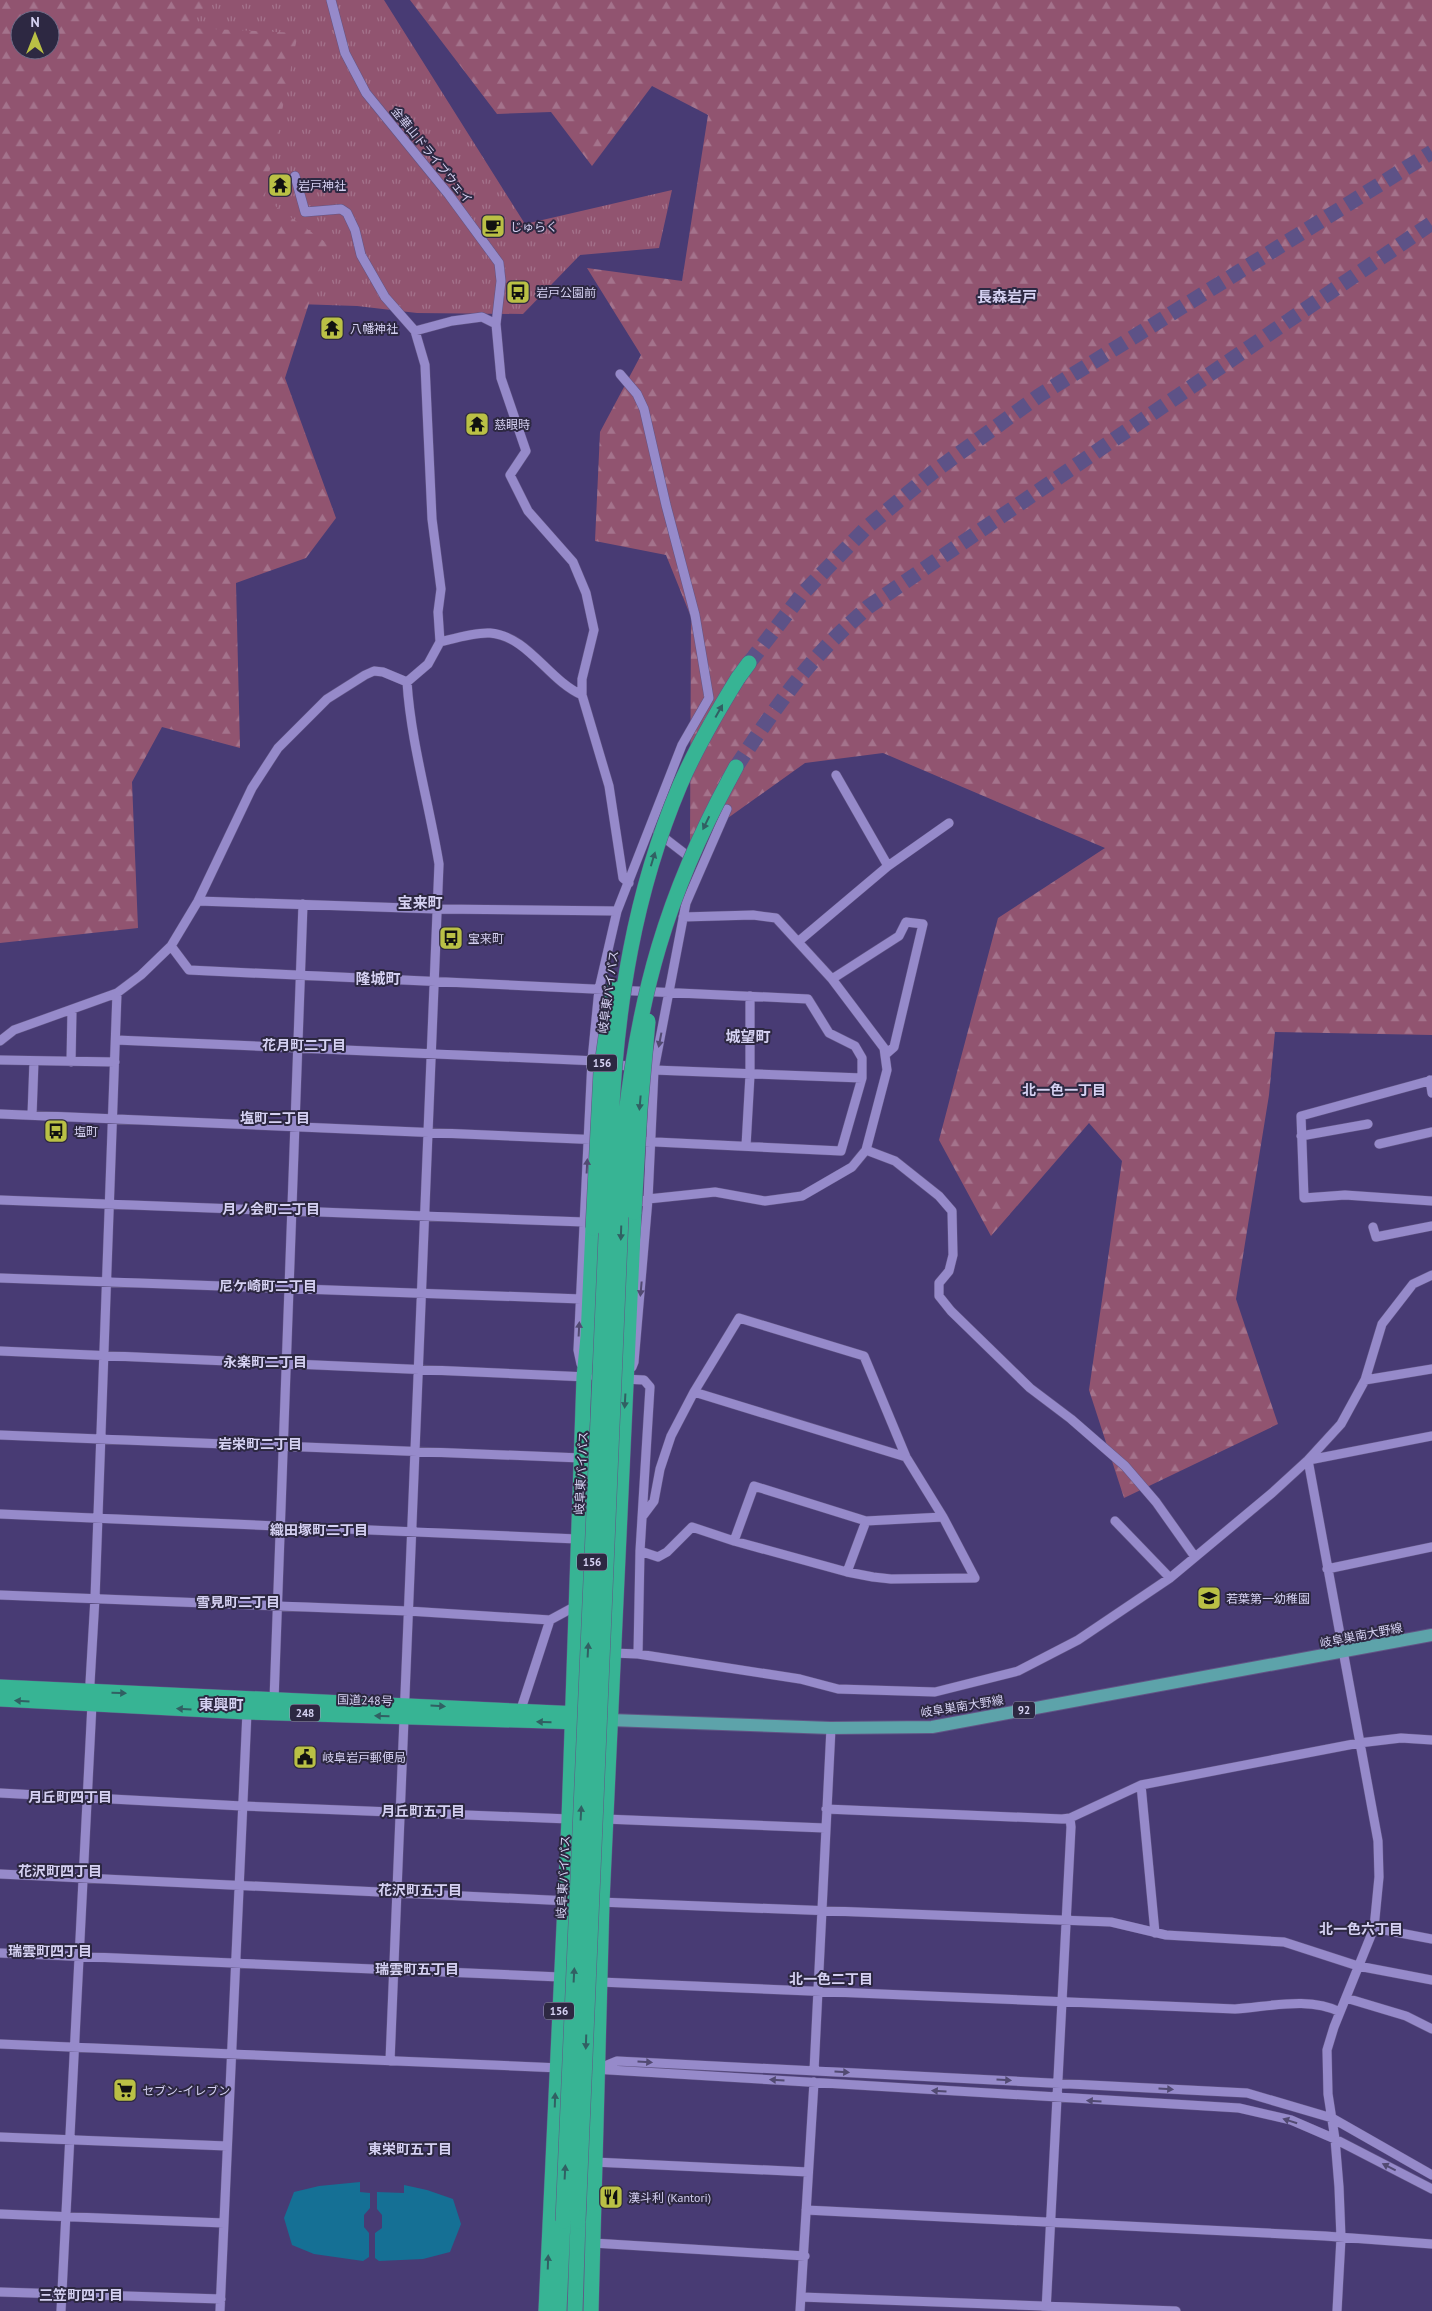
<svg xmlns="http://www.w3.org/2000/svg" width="1432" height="2311" font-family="'PT Sans','Noto Sans JP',sans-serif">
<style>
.grass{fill:url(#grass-tufts)}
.forest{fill:url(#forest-firs);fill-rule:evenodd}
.water{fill:#157095}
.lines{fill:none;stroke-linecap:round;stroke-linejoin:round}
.highway-tunnel{stroke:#5d5287;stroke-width:15;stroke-dasharray:15 8;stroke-linecap:butt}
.minor-casing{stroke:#615585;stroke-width:10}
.major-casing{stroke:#615585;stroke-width:14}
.highway-casing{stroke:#615585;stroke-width:16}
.minor{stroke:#968aca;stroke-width:9}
.major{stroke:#5da3aa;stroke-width:12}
.highway{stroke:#37b494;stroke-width:15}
.highway-bridge-casing{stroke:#615585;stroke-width:16;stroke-linecap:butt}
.highway-bridge{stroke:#37b494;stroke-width:15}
.oneway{fill:#316063}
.oneway2{fill:#524a72}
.labels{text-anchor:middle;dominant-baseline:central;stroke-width:4;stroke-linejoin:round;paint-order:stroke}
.shield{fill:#2d2842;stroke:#a39ebd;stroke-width:1}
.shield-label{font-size:11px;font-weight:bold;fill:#d5d1f2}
.street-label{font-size:12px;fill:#d5d1f2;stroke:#2d2842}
.poi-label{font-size:12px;fill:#d5d1f2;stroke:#2d2842;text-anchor:start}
.neighbourhood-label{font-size:14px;font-weight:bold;fill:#d5d1f2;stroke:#2d2842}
.quarter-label{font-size:15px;font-weight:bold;fill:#d5d1f2;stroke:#2d2842}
</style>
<defs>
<pattern id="grass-tufts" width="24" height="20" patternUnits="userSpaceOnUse" patternTransform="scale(1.25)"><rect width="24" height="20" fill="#915470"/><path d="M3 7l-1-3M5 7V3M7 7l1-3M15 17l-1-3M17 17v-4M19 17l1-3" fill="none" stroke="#a4738c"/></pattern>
<pattern id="forest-firs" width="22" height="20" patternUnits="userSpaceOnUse" patternTransform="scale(1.25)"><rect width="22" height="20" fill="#915470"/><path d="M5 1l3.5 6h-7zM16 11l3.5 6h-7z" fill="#a4738c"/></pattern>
</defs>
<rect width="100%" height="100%" fill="#483b74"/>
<!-- grass -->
<path class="grass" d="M178,0H384L525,224L672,190L659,248L580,255L523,314L417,313L357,306L297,304L171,31Z"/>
<!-- forest -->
<path class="forest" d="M0,0H209L189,28L298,33L264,198L328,244L285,378L336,518L306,558L236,583L240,748L162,727L132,782L138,928L0,943ZM20,20H50V50H20Z
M410,0H1432V1035L1275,1032L1269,1095L1236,1299L1278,1424L1124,1498L1089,1390L1122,1161L1089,1123L991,1236L939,1140L998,918L1105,848L883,753L805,763L690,845L691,617L666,555L595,541L600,432L641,355L587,268L682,281L708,115L652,86L592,166L551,112L497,114Z"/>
<!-- water -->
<path class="water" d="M360,2182V2192L370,2193V2208L364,2215V2227L369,2233V2257L363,2261L314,2254L292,2245L284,2218L294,2192L319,2186Z
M404,2185L427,2190L453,2199L461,2224L450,2252L423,2259L379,2261L375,2258V2233L382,2228V2215L377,2209V2192L404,2193Z"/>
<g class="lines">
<!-- highway-tunnel -->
<path class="highway-tunnel" d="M749,663L803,593L866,528L932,473L1040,395L1432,152
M736,767C764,725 791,684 826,647C839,633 854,620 868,607L1432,223"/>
<!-- minor casing -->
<g class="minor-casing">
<path id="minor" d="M331,0L345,53L366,93L449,195L499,263L501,281L496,324L501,378L526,451L510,475L528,511L573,562L586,593L594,630L582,679V695L609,786L623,878L629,883
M295,176L305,212L341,209L347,213L355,230L361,255L385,297L415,331L425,365L432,519L441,589L438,612L440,642L428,664L407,682
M415,331L452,321L482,317L496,324
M440,642C456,638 475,632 490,633C528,636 548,680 582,695
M836,775L888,866
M658,833L693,860
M198,901L437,909L617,911
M799,941L888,866L949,823
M171,946L189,970L808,999L829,1033L855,1046L862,1058V1078L841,1151L635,1141
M832,979L899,936L906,922L923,924L894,1047L886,1054
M116,1040L597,1061
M0,1041L14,1030L117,993L141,975L171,946L198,901L252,788L278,748L327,699L365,675L374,671L383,672L407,682
M0,1060L115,1062
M71,1062L72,1010
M613,1064L654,1070L862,1078
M1430,1080L1432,1093
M1432,1080L1301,1116L1304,1198L1345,1195L1432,1201
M0,1114L602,1140
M32,1115L34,1061
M1301,1136L1368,1124
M1379,1144L1432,1132
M746,1146L750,1075V996
M866,1150L895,1161L939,1196L952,1211L953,1255L949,1271L939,1283V1296L951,1311L1030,1388L1071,1419L1125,1466L1156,1502L1195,1557
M0,1200L584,1222L596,1218
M632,1205L648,1199L715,1192L765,1201L802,1196L852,1167L866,1150L887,1070L884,1048L832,979L776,918L753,915L683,917
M1373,1227L1376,1237L1432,1226
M0,1278L581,1299
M0,1351L588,1377
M581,1364L578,1350L592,1060L599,989L617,911L682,745L709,698L695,615L666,505L644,409L637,394L620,374
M632,1367L634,1362L648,1199L654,1070L686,903L727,809
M623,1379L644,1380L650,1387L640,1551L638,1654
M1365,1380L1432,1369
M694,1392L906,1457
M0,1435L581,1458
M1308,1460L1378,1841L1379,1877L1374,1928L1334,2027L1327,2050L1328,2094L1335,2139L1339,2187L1341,2238L1337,2311
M1309,1460L1432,1436
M0,1514L577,1539
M1115,1521L1170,1578
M734,1541L754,1486L866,1521L943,1517
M640,1551L658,1557L667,1552L692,1527L734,1541L847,1572L873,1577L891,1579L975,1578L943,1517L906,1457L864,1356L739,1318L694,1392L671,1436L660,1469L654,1501L642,1517
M1327,1569L1432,1547
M847,1572L866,1521
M0,1595L408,1611L550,1620
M613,1653L638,1654L800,1679L838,1689L935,1692L1018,1671L1078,1640L1170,1578L1272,1493L1308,1460L1341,1424L1365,1380L1382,1324L1413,1284L1432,1275
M274,1700L303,904
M521,1709L550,1620L574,1607
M1141,1785L1155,1933
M0,1793L242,1806L569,1819
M826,1809L1062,1819L1070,1818L1141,1785L1359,1743L1401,1738L1432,1740
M605,1819L825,1828
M0,1874L569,1901
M599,1902L1111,1922L1166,1935L1284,1942L1358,1966L1432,1980
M1374,1928L1432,1939
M0,1953L560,1977
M600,1982L1235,2009C1268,2007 1309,1996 1340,2012
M1346,1998L1406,2016L1432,2029
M0,2044L560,2068
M390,2061L439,864C429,803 411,743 407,682
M600,2068L617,2061L1247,2093L1332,2118L1432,2175
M593,2069L1239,2108L1291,2120L1335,2139L1432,2189
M814,2071L831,1728
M0,2137L227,2146
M594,2162L808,2172
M806,2210L1325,2236L1432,2244
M0,2214L224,2223
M593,2243L805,2256
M0,2292L221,2299
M801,2297L1176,2311
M61,2311L92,1704L90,1683L95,1598L117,993
M220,2311L247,1712
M800,2311L814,2082
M1046,2311L1071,1827L1070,1818"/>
</g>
<!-- major casing -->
<g class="major-casing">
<path id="major" d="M610,1720L831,1728L932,1727L1432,1635"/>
</g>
<!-- highway casing -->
<g class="highway-casing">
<path id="highway" d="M738,678L749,663
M729,780L736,767
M0,1687L580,1714
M0,1699L247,1712L581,1722
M546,2311L569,1819L584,1377L588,1337L593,1228
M559,2311L563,2221
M575,2311L578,2221
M591,2311L602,1902L634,1212"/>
</g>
<!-- minor -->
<use href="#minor" class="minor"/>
<!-- major -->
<use href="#major" class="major"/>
<!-- highway -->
<use href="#highway" class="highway"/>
<!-- highway-bridge casing -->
<g class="highway-bridge-casing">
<path id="highway-bridge" d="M634,1212L640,1109L648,1021
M593,1228L601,1071L613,988
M563,2221L611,1122C617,1004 634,894 680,785C696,748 717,712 738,678
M578,2221L625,1123C639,994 667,895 729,780"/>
</g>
<!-- highway-bridge -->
<use href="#highway-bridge" class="highway-bridge"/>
</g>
<!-- one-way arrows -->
<defs><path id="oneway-solid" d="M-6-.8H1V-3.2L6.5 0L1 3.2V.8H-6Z" transform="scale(1.25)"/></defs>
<g class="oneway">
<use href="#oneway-solid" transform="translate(719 711) rotate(-61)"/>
<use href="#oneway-solid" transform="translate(706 823) rotate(116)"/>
<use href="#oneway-solid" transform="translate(653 859) rotate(-73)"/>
<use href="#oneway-solid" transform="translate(640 1103) rotate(95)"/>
<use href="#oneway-solid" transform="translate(621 1233) rotate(92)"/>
<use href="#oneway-solid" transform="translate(625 1401) rotate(93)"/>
<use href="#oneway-solid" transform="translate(588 1650) rotate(-87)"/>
<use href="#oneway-solid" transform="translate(119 1693) rotate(2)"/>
<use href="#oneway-solid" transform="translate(22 1701) rotate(-177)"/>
<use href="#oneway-solid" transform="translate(438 1706) rotate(3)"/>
<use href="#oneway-solid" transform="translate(184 1709) rotate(-177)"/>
<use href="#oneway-solid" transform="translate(382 1716) rotate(-178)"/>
<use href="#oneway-solid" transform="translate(544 1722) rotate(-178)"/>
<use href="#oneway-solid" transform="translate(581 1813) rotate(-87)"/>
<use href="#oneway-solid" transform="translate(574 1975) rotate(-87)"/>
<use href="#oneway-solid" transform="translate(586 2042) rotate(92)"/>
<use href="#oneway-solid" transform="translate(555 2100) rotate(-88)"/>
<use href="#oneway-solid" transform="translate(565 2172) rotate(-87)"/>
<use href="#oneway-solid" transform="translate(548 2262) rotate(-88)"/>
</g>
<g class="oneway2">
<use href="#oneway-solid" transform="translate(660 1040) rotate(101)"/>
<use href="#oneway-solid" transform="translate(587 1166) rotate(-87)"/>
<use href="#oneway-solid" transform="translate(641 1289) rotate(95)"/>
<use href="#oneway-solid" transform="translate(579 1329) rotate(-87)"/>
<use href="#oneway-solid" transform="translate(645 2062) rotate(3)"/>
<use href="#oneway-solid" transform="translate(842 2072) rotate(3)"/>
<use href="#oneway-solid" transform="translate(777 2080) rotate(-177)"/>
<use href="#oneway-solid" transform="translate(1004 2080) rotate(3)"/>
<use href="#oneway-solid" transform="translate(1166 2089) rotate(3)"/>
<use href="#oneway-solid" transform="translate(939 2091) rotate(-176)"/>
<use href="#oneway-solid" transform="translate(1094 2101) rotate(-177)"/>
<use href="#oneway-solid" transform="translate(1290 2121) rotate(-162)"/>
<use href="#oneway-solid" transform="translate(1389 2167) rotate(-153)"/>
</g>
<!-- icons -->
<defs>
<g id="temple-square" transform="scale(1.25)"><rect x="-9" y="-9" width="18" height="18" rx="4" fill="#bac045" stroke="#2d2842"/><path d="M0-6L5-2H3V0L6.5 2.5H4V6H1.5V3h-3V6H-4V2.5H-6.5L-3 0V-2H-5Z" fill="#111"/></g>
<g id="cafe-square" transform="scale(1.25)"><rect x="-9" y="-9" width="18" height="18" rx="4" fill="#bac045" stroke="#2d2842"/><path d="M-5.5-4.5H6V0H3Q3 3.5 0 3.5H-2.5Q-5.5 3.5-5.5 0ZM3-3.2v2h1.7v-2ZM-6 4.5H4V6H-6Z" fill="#111"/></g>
<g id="bus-square" transform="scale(1.25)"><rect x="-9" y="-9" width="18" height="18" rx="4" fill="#bac045" stroke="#2d2842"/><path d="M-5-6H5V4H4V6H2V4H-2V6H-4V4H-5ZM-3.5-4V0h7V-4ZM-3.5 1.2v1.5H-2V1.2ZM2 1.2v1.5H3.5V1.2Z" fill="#111"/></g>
<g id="school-square" transform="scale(1.25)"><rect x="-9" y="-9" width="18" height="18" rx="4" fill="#bac045" stroke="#2d2842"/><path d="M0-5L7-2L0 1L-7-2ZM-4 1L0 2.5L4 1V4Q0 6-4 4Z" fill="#111"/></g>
<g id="civic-square" transform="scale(1.25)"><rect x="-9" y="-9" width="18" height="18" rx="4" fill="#bac045" stroke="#2d2842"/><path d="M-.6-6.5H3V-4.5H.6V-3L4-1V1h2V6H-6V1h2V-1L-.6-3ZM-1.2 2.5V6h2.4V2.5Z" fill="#111"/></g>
<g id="supermarket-square" transform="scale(1.25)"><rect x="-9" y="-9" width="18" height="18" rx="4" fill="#bac045" stroke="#2d2842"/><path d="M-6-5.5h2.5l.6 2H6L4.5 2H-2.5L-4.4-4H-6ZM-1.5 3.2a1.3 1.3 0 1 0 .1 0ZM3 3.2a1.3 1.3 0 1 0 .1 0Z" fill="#111"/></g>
<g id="restaurant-square" transform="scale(1.25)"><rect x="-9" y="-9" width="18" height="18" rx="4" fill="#bac045" stroke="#2d2842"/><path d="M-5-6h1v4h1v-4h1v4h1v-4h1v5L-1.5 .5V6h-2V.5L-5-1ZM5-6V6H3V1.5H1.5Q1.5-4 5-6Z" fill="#111"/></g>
</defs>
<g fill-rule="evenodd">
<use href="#temple-square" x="280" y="185"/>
<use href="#cafe-square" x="493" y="226"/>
<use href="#bus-square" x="518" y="292"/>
<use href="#temple-square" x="332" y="328"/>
<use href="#temple-square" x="477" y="424"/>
<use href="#bus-square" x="451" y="938"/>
<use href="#bus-square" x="56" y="1131"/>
<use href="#school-square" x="1209" y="1598"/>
<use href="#civic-square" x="305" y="1757"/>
<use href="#supermarket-square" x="125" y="2090"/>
<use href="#restaurant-square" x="611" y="2197"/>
</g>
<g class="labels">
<!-- shield labels -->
<g class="shield">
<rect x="587" y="1054.5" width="30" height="17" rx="4"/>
<rect x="577" y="1553.5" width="30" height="17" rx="4"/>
<rect x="1013" y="1701.5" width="22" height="17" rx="4"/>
<rect x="290" y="1704.5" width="30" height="17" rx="4"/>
<rect x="544" y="2002.5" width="30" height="17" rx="4"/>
</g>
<g class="shield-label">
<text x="602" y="1063">156</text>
<text x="592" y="1562">156</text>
<text x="1024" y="1710">92</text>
<text x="305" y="1713">248</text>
<text x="559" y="2011">156</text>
</g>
<!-- street labels -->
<g class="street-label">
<text transform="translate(432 155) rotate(51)">金華山ドライブウェイ</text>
<text transform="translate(608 992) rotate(-82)">岐阜東バイパス</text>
<text transform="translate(581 1473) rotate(-87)">岐阜東バイパス</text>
<text transform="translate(1361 1635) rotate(-11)">岐阜巣南大野線</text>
<text transform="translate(365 1700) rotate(2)">国道248号</text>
<text transform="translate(962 1706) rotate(-9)">岐阜巣南大野線</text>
<text transform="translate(563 1877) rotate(-87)">岐阜東バイパス</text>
</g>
<!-- poi labels -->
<g class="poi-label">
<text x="298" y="185">岩戸神社</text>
<text x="510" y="226">じゅらく</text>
<text x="536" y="292">岩戸公園前</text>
<text x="350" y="328">八幡神社</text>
<text x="494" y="424">慈眼時</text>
<text x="468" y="938">宝来町</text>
<text x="74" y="1131">塩町</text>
<text x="1226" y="1598">若葉第一幼稚園</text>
<text x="322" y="1757">岐阜岩戸郵便局</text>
<text x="142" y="2090">セブン-イレブン</text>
<text x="628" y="2197">漢斗利 (Kantori)</text>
</g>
<!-- neighbourhood labels -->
<g class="neighbourhood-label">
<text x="304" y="1045">花月町二丁目</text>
<text x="1064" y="1090">北一色一丁目</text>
<text x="275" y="1118">塩町二丁目</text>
<text x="271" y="1209">月ノ会町二丁目</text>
<text x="268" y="1286">尼ケ崎町二丁目</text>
<text x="265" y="1362">永楽町二丁目</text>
<text x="260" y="1444">岩栄町二丁目</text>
<text x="319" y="1530">織田塚町二丁目</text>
<text x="238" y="1602">雪見町二丁目</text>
<text x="70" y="1797">月丘町四丁目</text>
<text x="423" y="1811">月丘町五丁目</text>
<text x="60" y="1871">花沢町四丁目</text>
<text x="420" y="1890">花沢町五丁目</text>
<text x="1361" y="1929">北一色六丁目</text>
<text x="50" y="1951">瑞雲町四丁目</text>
<text x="417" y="1969">瑞雲町五丁目</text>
<text x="831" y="1979">北一色二丁目</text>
<text x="410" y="2149">東栄町五丁目</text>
<text x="81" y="2295">三笠町四丁目</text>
</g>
<!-- quarter labels -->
<g class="quarter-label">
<text x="1007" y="296">長森岩戸</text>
<text x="420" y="902">宝来町</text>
<text x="378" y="978">隆城町</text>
<text x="748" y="1036">城望町</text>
<text x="221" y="1704">東興町</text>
</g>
</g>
<!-- north arrow -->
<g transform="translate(35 35)"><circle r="24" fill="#2d2842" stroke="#706c88"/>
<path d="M0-4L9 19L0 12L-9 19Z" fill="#bac045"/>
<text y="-8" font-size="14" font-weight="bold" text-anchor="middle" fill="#d5d1f2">N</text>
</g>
</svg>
